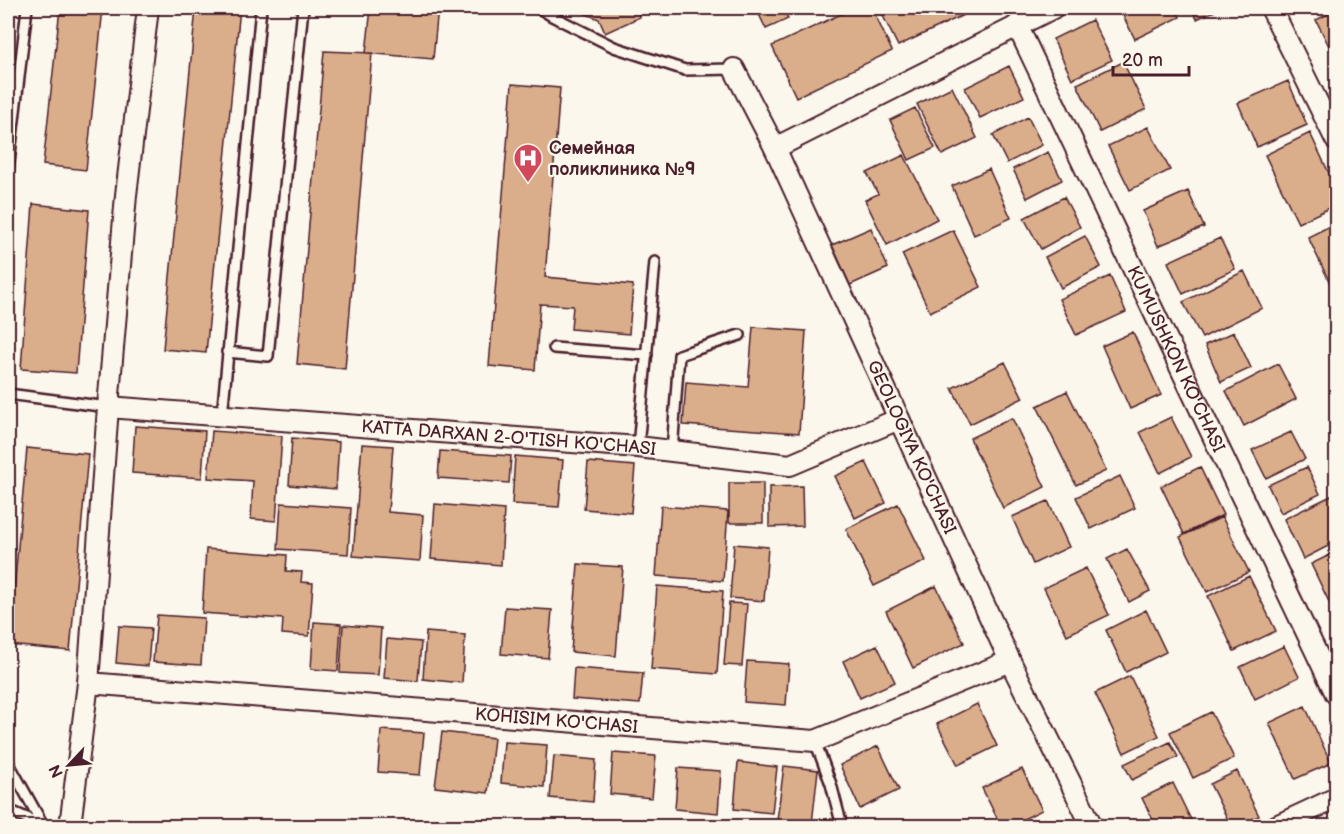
<svg xmlns="http://www.w3.org/2000/svg" width="1344" height="834" font-family="'Balsamiq Sans',sans-serif">
<style>
.building{fill:#daad8b;stroke:#4a1f2b;stroke-width:1.5}
.lines{fill:none;stroke-linecap:round;stroke-linejoin:round}
.lane-casing{stroke:#4a1f2b;stroke-width:14}
.street-casing{stroke:#4a1f2b;stroke-width:24}
.lane{stroke:#fbf7ec;stroke-width:9}
.street{stroke:#fbf7ec;stroke-width:20}
.labels{text-anchor:middle;dominant-baseline:central;stroke-width:4.5;stroke-linejoin:round;paint-order:stroke}
.poi-label{font-size:18px;font-weight:bold;fill:#4a1f2b;stroke:#fbf7ec;text-anchor:start}
.street-label{font-size:18px;fill:#4a1f2b;stroke:#fbf7ec}
</style>
<rect width="100%" height="100%" fill="#fbf7ec"/>
<filter id="ink" filterUnits="userSpaceOnUse"><feTurbulence type="fractalNoise" baseFrequency=".0167" numOctaves="2"/><feDisplacementMap in="SourceGraphic" scale="12" xChannelSelector="R" yChannelSelector="G"/><feConvolveMatrix kernelMatrix="1 2 1 2 8 2 1 2 1" color-interpolation-filters="sRGB"/></filter>
<g filter="url(#ink)">
<!-- building -->
<path class="building" d="M60,8H103L86,170L43,165Z
M196,8H240L206,353L163,349Z
M371,8H438L433,59L366,53Z
M571,8H636L640,17L605,33L599,19Z
M756,8H783L788,19L766,29Z
M854,8H872L892,51L796,97L772,46Z
M879,8H978L898,46Z
M1119,8H1175L1180,17L1135,39Z
M1191,8H1221L1197,19Z
M1336,10V47L1331,50L1316,20Z
M1092,20L1112,60L1072,79L1053,39Z
M324,51L372,53L345,369L297,364Z
M1123,62L1146,109L1100,132L1077,84Z
M1009,66L1024,97L980,118L965,88Z
M1288,81L1307,125L1257,147L1238,103Z
M512,84L560,88L545,277L633,285L629,334L571,329L573,306L540,304L535,370L489,366Z
M952,87L977,138L942,155L917,104Z
M915,108L935,148L909,160L890,120Z
M1028,117L1042,145L1007,163L993,135Z
M1148,127L1170,170L1130,190L1108,146Z
M1310,133L1336,188V205L1298,223L1265,155Z
M1048,152L1062,180L1027,198L1013,169Z
M904,155L937,219L887,245L865,200L878,194L867,173Z
M989,169L1011,218L974,235L952,186Z
M1188,191L1204,227L1158,246L1143,211Z
M1064,197L1080,227L1041,249L1024,218Z
M33,204L89,210L76,373L21,369Z
M1336,223V280L1330,283L1308,237Z
M871,228L888,268L850,285L832,245Z
M953,230L981,287L930,312L902,254Z
M1085,236L1101,267L1061,288L1045,257Z
M1220,238L1235,269L1183,294L1168,262Z
M1244,271L1262,308L1202,338L1183,302Z
M1110,276L1126,312L1076,335L1059,299Z
M753,327L806,331L799,433L683,425L686,382L748,387Z
M1133,332L1161,395L1130,409L1102,346Z
M1234,332L1251,368L1221,382L1205,345Z
M1005,362L1023,398L970,424L952,388Z
M1278,364L1296,399L1244,426L1226,391Z
M1067,391L1106,471L1076,485L1037,406Z
M1171,417L1191,457L1160,473L1140,432Z
M1012,418L1045,487L1003,508L970,438Z
M135,426L205,431L202,478L132,473Z
M212,431L282,436L276,521L251,519L253,481L208,478Z
M1291,432L1305,459L1266,478L1252,450Z
M292,438L339,442L336,489L289,485Z
M362,444L393,446L388,512L423,515L420,561L353,556Z
M27,448L88,454L70,651L9,645Z
M440,451L511,456L509,483L438,478Z
M515,456L563,460L559,507L512,504Z
M588,462L635,466L631,513L584,509Z
M866,462L886,503L855,518L835,476Z
M1200,467L1223,515L1184,534L1161,486Z
M1307,467L1320,494L1281,513L1268,485Z
M1120,476L1135,508L1091,529L1076,497Z
M729,483H763V523H729Z
M802,486L803,526L769,527V487Z
M1335,494L1336,542L1303,559L1284,519Z
M1048,501L1069,547L1033,564L1012,517Z
M281,503L351,508L348,554L278,549Z
M435,504L504,510L501,565L431,559Z
M898,504L926,561L874,586L846,529Z
M661,506L728,511L723,581L656,576Z
M1222,517L1249,572L1207,592L1180,537Z
M734,544L768,547L764,601L730,598Z
M206,549L287,555L286,571L302,572L301,582L313,583L309,636L282,634L283,619L202,613Z
M1127,549L1150,591L1129,602L1107,559Z
M1336,552V598L1329,602L1311,564Z
M578,564L623,567L616,656L571,652Z
M1086,568L1109,615L1067,635L1044,588Z
M1249,576L1276,631L1234,651L1208,596Z
M657,586L723,591L717,674L651,669Z
M936,586L964,643L913,668L886,611Z
M729,603L747,604L742,666L724,665Z
M505,607L552,610L548,658L501,654Z
M1146,610L1166,652L1126,672L1106,630Z
M157,615L204,618L201,665L153,662Z
M314,622L341,624L338,671L311,669Z
M343,625L381,628L378,675L340,673Z
M119,626L151,628L148,666L116,663Z
M426,632L465,635L462,683L423,679Z
M387,639L421,642L418,681L384,678Z
M877,645L895,682L860,698L843,661Z
M1284,646L1299,677L1255,699L1240,667Z
M747,661L789,664L786,705L744,702Z
M574,668L643,673L640,704L572,699Z
M1130,676L1159,736L1124,753L1095,693Z
M977,704L997,746L958,765L937,724Z
M1305,706L1331,763L1295,779L1269,723Z
M1211,712L1234,758L1193,778L1170,732Z
M381,730L424,733L420,775L378,772Z
M442,732L494,738L488,793L435,787Z
M504,742L547,745L544,787L501,783Z
M1170,742L1178,757L1132,780L1124,764Z
M878,746L899,790L860,809L840,765Z
M613,753L656,756L652,798L610,794Z
M554,756L596,760L593,802L550,798Z
M738,762L777,767L772,813L734,809Z
M784,766L818,770L812,824L777,820Z
M678,768L721,771L718,813L675,809Z
M1022,769L1042,810L1009,826H1001L982,788Z
M1237,771L1259,816L1238,826H1231L1210,784Z
M1173,783L1194,826H1156L1142,798Z
M1336,818V826H1318Z"/>
<g class="lines">
<!-- lane casing -->
<g class="lane-casing">
<path id="lane" d="M539,8L552,16L614,47L685,70L734,69
M8,172L27,8
M554,348L647,355
M227,352L268,356L303,8
M8,394L108,407
M222,416L261,8
M638,447L655,262
M672,452L679,355L740,335
M815,741L831,784L842,826
M8,762L43,825
M8,810L45,826"/>
</g>
<!-- street casing -->
<g class="street-casing">
<g id="street">
<path d="M1271,8L1336,140"/>
<path id="s1" d="M1017,25L1336,694"/>
<path id="s2" d="M734,69L775,148L1010,661L1092,826"/>
<path d="M775,148L1053,8"/>
<path id="s3" d="M108,407L638,447L790,465L899,419"/>
<path id="s4" d="M88,683L815,741L1010,661"/>
<path d="M70,826L88,683L108,407L126,195L148,8"/>
<path d="M1276,826L1336,798"/>
</g>
</g>
<!-- lane -->
<use href="#lane" class="lane"/>
<!-- street -->
<use href="#street" class="street"/>
</g>
</g>
<!-- icons -->
<defs>
<g id="hospital-pin" transform="scale(1.5)"><path d="M0 17L-7.5 6A9.5 9.5 0 1 1 7.5 6Z" fill="#d1495b" stroke="#fbf7ec"/><path d="M-5-5h3v3.5h4V-5h3V5h-3V1.5h-4V5h-3Z" fill="#fff"/></g>
</defs>
<g fill-rule="evenodd">
<use href="#hospital-pin" x="528" y="158"/>
</g>
<g class="labels">
<!-- poi labels -->
<g class="poi-label">
<text x="549" y="148">Семейная<tspan x="549" dy="21">поликлиника №9</tspan></text>
</g>
<!-- street labels -->
<g class="street-label">
<text stroke="none"><textPath href="#s1" startOffset="370">KUMUSHKON KO'CHASI</textPath></text>
<text stroke="none"><textPath href="#s3" startOffset="402">KATTA DARXAN 2-O'TISH KO'CHASI</textPath></text>
<text stroke="none"><textPath href="#s2" startOffset="418">GEOLOGIYA KO'CHASI</textPath></text>
<text stroke="none"><textPath href="#s4" startOffset="470">KOHISIM KO'CHASI</textPath></text>
</g>
</g>
<!-- margin -->
<rect width="1344" height="834" fill="none" stroke="#fbf7ec" stroke-width="30"/>
<rect x="15" y="15" width="1314" height="804" fill="none" stroke="#4a1f2b" stroke-width="2" filter="url(#ink)"/>
<!-- north arrow -->
<g transform="translate(69 765) rotate(244)" stroke="#fbf7ec" stroke-width="4.5" paint-order="stroke">
<path d="M0-4.5L10 22L0 15L-10 22Z" fill="#4a1f2b"/>
<text y="-9" font-size="16" font-weight="bold" text-anchor="middle" fill="#4a1f2b">N</text>
</g>
<!-- scale -->
<path d="M1113 66v9h76v-9" fill="none" stroke="#4a1f2b" stroke-width="3"/>
<text x="1122" y="66" font-size="18" fill="#4a1f2b" stroke="#fbf7ec" stroke-width="4.5" paint-order="stroke">20 m</text>
</svg>
